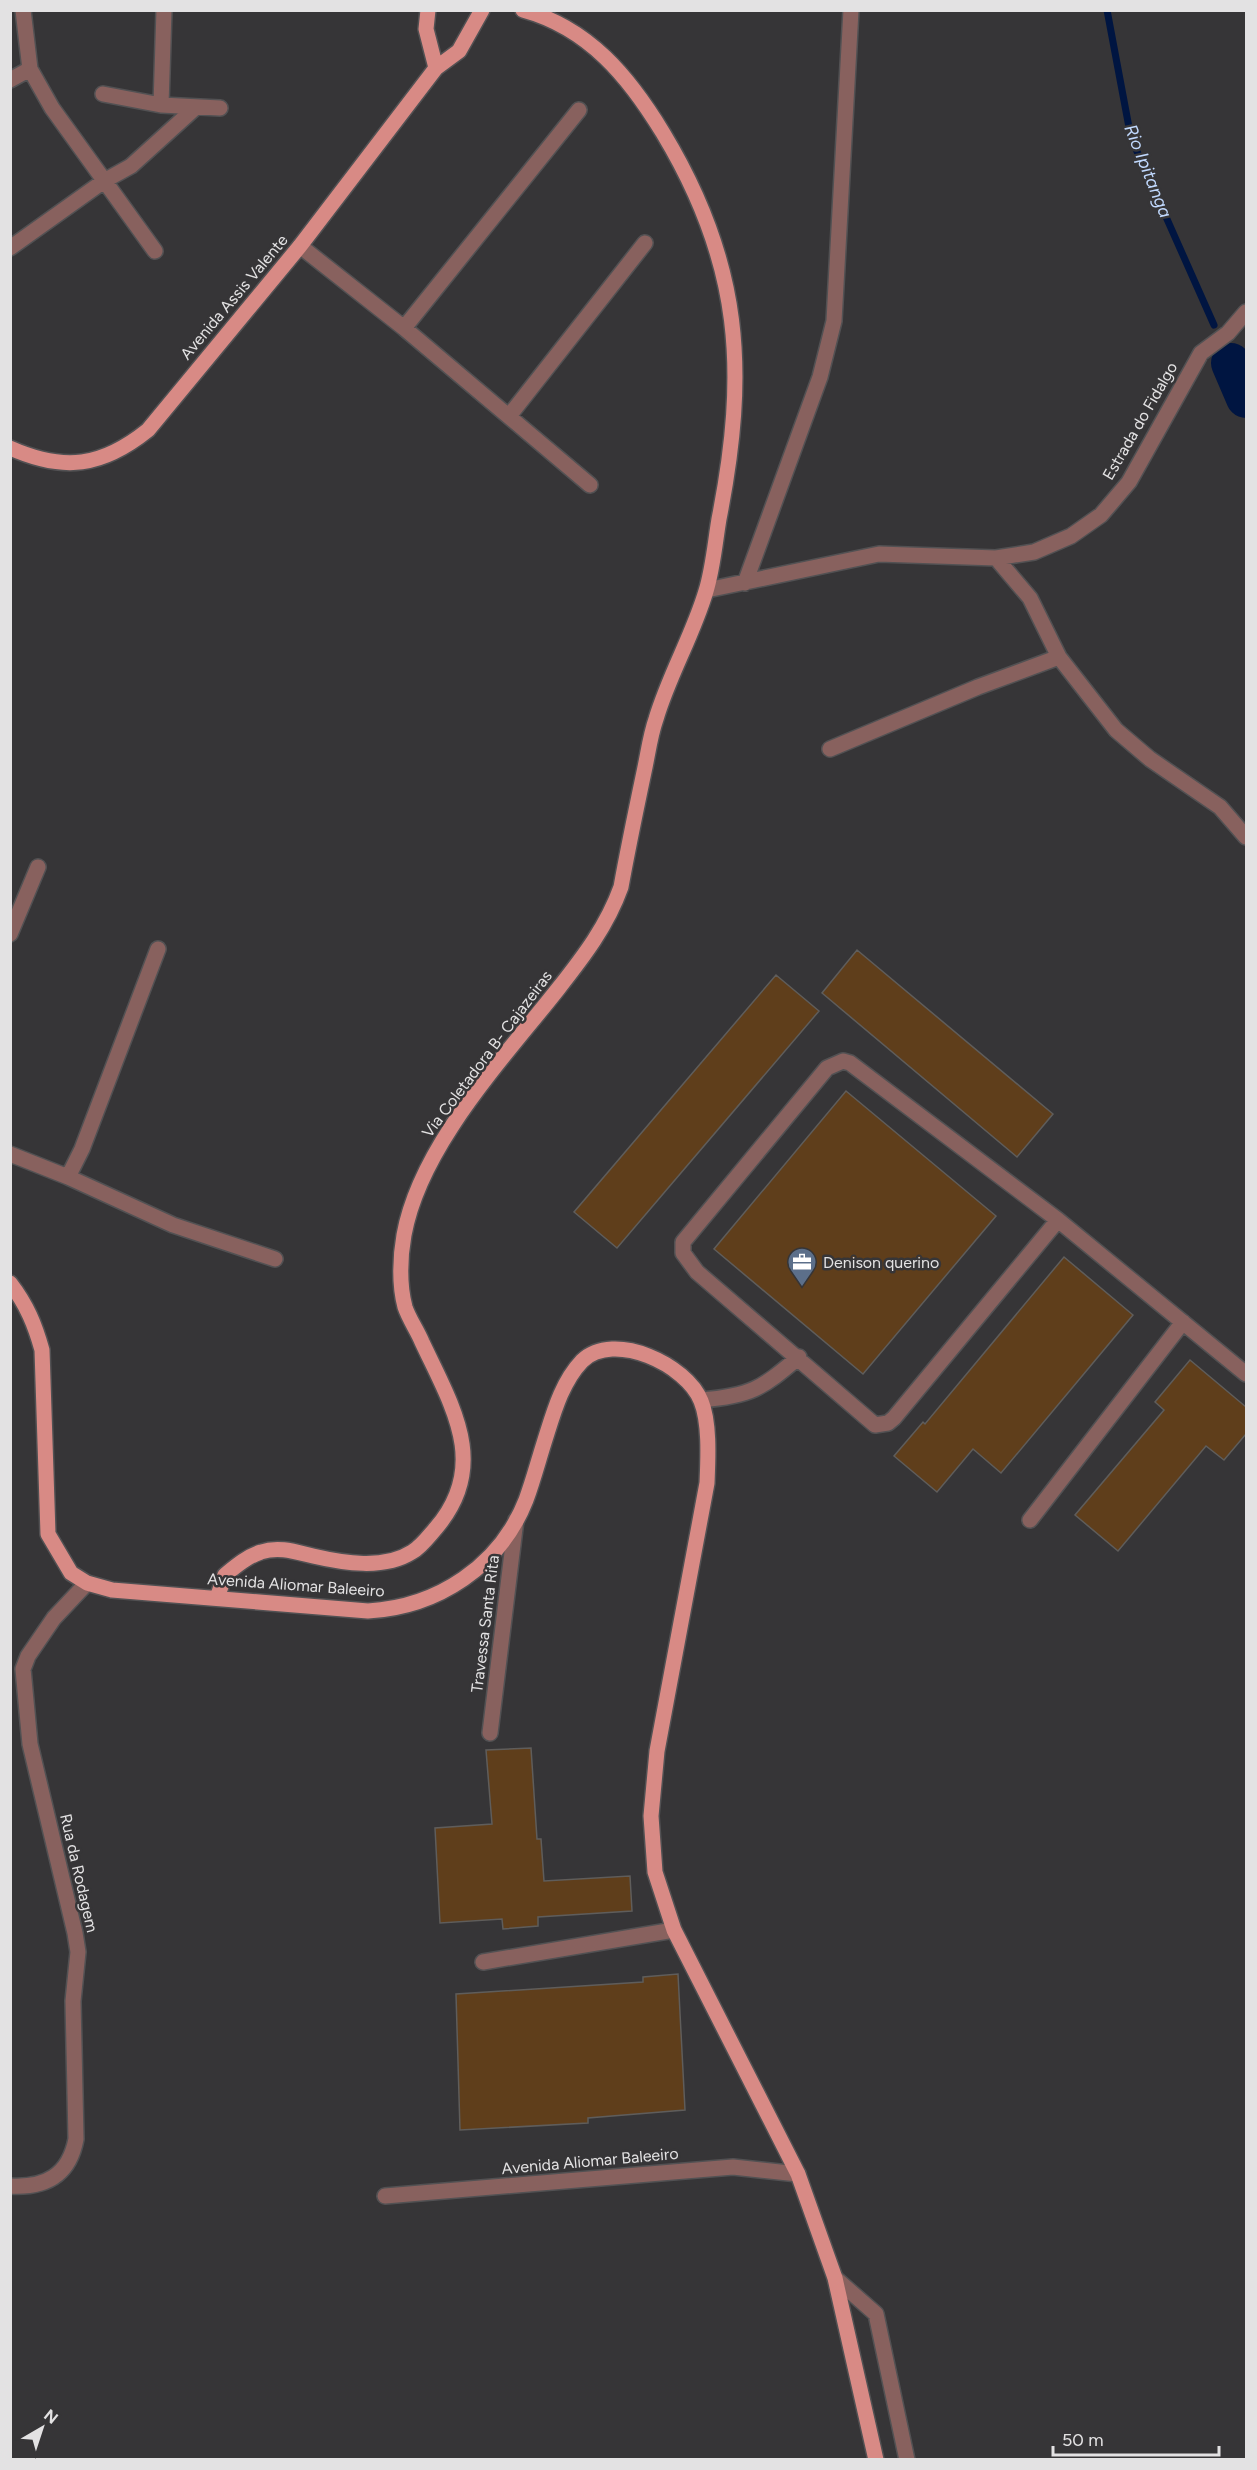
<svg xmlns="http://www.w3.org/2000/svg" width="1257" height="2470" font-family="Figtree,sans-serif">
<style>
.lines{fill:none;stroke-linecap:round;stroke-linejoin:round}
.stream{stroke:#001541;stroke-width:7}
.river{stroke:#001541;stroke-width:40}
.building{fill:#5f3e1b;stroke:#5f5d5b;stroke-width:1.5}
.minor-casing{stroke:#525153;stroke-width:18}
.major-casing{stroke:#525153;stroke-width:18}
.minor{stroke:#88615e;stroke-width:15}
.major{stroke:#d88a85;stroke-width:15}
.labels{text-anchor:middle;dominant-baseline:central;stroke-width:5;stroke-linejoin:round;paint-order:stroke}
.street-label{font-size:16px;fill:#e3e2e3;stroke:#363537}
.poi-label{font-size:16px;fill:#e3e2e3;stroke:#363537;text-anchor:start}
.water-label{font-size:18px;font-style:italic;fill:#c0d8fd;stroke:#363537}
</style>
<rect width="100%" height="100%" fill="#363537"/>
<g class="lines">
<!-- stream -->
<path class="stream" d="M1107,10L1131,138L1214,325"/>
<!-- river -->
<path class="river" d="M1231,363L1246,398"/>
</g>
<!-- building -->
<path class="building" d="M857,950L1053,1114L1017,1157L822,993Z
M776,975L819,1011L617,1248L574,1212Z
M846,1091L996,1216L863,1374L714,1249Z
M1064,1257L1133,1315L1001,1473L973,1449L937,1492L894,1456L923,1422L925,1424Z
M1190,1360L1246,1407V1434L1224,1460L1206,1446L1118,1551L1075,1515L1164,1410L1155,1402Z
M531,1748L537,1839H541L544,1881L630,1876L632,1911L538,1917V1926L503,1929L502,1919L440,1923L435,1828L492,1824L486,1750Z
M678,1974L685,2110L588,2118V2123L460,2130L456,1994L643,1982V1977Z"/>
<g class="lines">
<!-- minor casing -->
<g class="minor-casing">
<path id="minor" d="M23,10L30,69L52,108L155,251
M10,80L30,69
M103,94L161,105L220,108
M161,105L164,10
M300,246L404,328L590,485
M10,248L104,181L131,166L195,108
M404,328L579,110
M509,416L645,243
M996,558L1030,598L1059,657L1116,730L1150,759L1220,807L1246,837
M745,583L820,377L834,321L851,10
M707,590L879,554L996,558L1034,552L1071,536L1101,515L1129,482L1201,353L1228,333L1246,312
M830,749L978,687L1059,657
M10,934L38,867
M10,1154L68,1177L173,1225L275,1259
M68,1177L82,1149L158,949
M1058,1220L850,1063L843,1061L827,1068L683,1242V1253L697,1272L875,1425L888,1423L894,1418L1058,1220L1246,1374
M701,1400C751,1396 761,1389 799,1357
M1030,1520L1183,1322
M490,1733L516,1520
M483,1962L674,1930
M10,2186C45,2188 69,2176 76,2139L73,2001L78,1952L75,1933L30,1744L23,1669L28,1656L54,1618L87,1583
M385,2196L733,2167L798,2174
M835,2278L876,2314L907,2460"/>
</g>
<!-- major casing -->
<g class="major-casing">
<path id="major" d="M428,10L426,29L436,68
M10,448C64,472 102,467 148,430L300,246L436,68L459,51L482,10
M10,1283C27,1305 35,1325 42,1350L48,1534L71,1573L87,1583L112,1590L368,1611C438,1607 500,1566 526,1500C533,1481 538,1462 544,1443C553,1415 561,1383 582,1361C614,1330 687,1365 701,1401C710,1423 708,1459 707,1483L657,1751L651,1816L655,1872L674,1930L798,2174L835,2278L876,2460
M217,1598L225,1575C236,1566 248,1556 261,1552C279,1546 296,1552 313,1556C343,1563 384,1570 412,1552C421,1547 429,1536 436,1528C490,1465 452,1406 422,1342C417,1330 409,1319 405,1307C399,1285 400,1257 404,1235C420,1146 503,1059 558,989C584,956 607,926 621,887C628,848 636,810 644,772C648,754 650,736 656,719C669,675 693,635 706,591C713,568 715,543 719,519C748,372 742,264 663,133C629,77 589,28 523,10"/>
</g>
<!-- minor -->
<use href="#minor" class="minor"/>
<!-- major -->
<use href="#major" class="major"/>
</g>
<!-- icons -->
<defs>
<g id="office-pin" transform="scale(1.5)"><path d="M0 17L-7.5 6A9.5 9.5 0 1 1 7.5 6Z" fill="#5c6f8a" stroke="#363537"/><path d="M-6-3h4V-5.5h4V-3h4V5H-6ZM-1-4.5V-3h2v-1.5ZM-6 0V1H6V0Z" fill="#fff"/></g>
</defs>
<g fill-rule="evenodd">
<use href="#office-pin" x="802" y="1262"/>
</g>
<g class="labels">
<!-- street labels -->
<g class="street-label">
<text transform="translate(234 297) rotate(-50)">Avenida Assis Valente</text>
<text transform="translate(1140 421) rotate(-60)">Estrada do Fidalgo</text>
<text transform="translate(487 1054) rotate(-53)">Via Coletadora B- Cajazeiras</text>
<text transform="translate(296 1585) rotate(4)">Avenida Aliomar Baleeiro</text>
<text transform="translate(485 1624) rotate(-83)">Travessa Santa Rita</text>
<text transform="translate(79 1873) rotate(77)">Rua da Rodagem</text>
<text transform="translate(590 2161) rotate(-5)">Avenida Aliomar Baleeiro</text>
</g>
<!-- poi labels -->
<g class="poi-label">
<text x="823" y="1262">Denison querino</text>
</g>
<!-- water labels -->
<g class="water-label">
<text transform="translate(1148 171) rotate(68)">Rio Ipitanga</text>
</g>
</g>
<!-- border -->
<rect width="1257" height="2470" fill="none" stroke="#e3e2e3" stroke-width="24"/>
<!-- north arrow -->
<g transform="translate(42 2428) rotate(39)" stroke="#363537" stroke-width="4.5" paint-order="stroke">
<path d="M0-4.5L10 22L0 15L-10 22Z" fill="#e3e2e3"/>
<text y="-9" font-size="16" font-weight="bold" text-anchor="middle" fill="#e3e2e3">N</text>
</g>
<!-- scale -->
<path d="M1053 2446v9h166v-9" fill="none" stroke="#e3e2e3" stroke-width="3"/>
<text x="1062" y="2446" font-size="18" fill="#e3e2e3" stroke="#363537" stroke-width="4.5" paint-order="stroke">50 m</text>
</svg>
